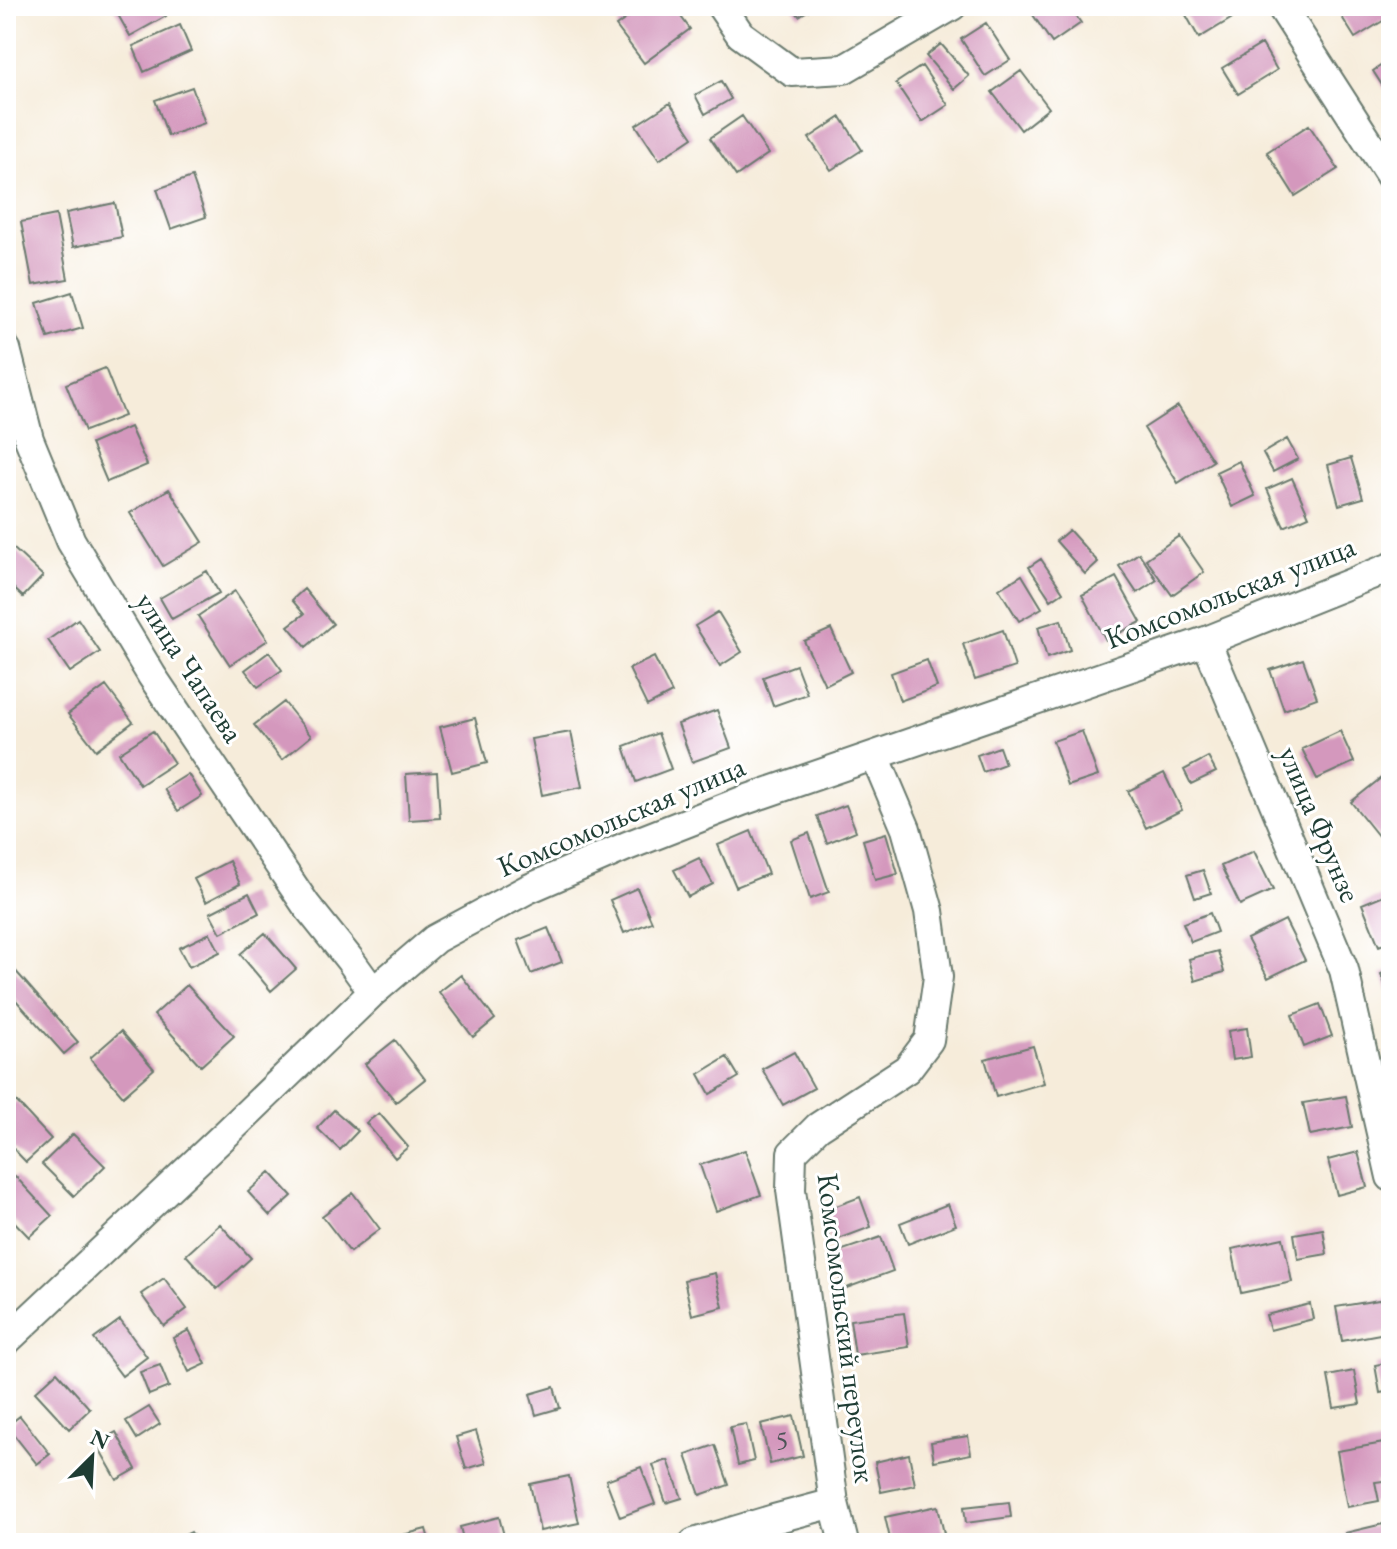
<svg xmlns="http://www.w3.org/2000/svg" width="1397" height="1549" font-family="'EB Garamond',serif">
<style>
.building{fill:#d498bd}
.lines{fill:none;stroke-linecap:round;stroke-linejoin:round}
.minor-casing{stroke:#6a7a6e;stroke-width:32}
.minor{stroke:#fff;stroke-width:28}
.labels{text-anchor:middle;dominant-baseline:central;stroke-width:6;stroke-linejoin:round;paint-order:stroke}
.number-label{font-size:26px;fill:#4c5456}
.street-label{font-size:30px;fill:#1f3d34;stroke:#fff}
</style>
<rect width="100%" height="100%" fill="#fff"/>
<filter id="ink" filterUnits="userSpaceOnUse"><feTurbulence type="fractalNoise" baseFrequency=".0125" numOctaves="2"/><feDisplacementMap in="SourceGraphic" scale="16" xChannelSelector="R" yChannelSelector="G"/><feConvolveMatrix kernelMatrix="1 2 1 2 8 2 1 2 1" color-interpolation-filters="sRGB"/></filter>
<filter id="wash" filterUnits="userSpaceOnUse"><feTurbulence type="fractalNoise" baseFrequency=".006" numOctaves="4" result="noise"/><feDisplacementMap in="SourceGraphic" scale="32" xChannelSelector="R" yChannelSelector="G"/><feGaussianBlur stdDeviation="1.8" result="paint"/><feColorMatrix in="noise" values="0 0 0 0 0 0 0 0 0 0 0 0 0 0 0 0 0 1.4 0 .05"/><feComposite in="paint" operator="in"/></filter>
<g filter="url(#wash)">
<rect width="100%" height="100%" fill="#f6ecda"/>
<g id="blocks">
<!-- building -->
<path class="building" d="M113,6H161L166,16L130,36Z
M644,6H673L690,29L644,63L616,26Z
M792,6H816L799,16Z
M1027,6H1069L1081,23L1052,43Z
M1186,6H1234L1239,14L1199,38L1182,8Z
M1335,6H1386L1391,16L1355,38Z
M986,23L1010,60L985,76L961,39Z
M180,25L191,51L144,72L133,46Z
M941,44L969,76L954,89L926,56Z
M1262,44L1277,70L1238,94L1222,68Z
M1391,59V99L1373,71Z
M922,66L948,105L922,122L896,83Z
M1021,71L1049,108L1021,130L992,92Z
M721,81L731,99L705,114L695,95Z
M192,87L205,123L168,136L155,100Z
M670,103L693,137L659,160L636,125Z
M742,116L768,154L736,176L710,138Z
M841,117L862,150L831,170L809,138Z
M1309,125L1338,169L1295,196L1267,152Z
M192,177L206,217L171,229L157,189Z
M115,203L122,237L73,247L66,213Z
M56,215L68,279L33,285L21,222Z
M72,292L83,328L48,338L37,303Z
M105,368L124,416L85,431L66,384Z
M1178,406L1213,461L1178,483L1144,428Z
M130,427L147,465L107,482L91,444Z
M1287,439L1298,459L1273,472L1263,453Z
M1351,458L1363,498L1339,505L1328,465Z
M1239,461L1255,496L1232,507L1216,472Z
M1292,478L1309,516L1284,527L1267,489Z
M169,489L203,542L163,566L130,513Z
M1069,530L1098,562L1085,574L1056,541Z
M1179,536L1204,572L1172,595L1146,559Z
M13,548L43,576L23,597L6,581V555Z
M1139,553L1157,580L1137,593L1119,566Z
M1041,559L1063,592L1051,600L1029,567Z
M207,571L219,593L172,619L160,598Z
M1022,575L1042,608L1019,621L999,589Z
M1116,577L1141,622L1106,640L1082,595Z
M304,589L333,624L306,647L288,626L304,614L292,600Z
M235,591L268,640L230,665L198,616Z
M718,612L742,652L720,666L695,626Z
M78,619L100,652L70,672L48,640Z
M1061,620L1070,650L1047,658L1038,627Z
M831,629L851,672L825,685L804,641Z
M1003,630L1015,667L975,680L963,644Z
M269,652L282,670L258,687L245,670Z
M654,657L672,693L647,706L629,669Z
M1303,659L1317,698L1284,710L1270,670Z
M927,660L937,687L900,701L891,673Z
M796,665L807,694L773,706L763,677Z
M106,686L133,722L96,750L68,714Z
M284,702L311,736L282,760L254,725Z
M717,710L731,748L692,762L678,724Z
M475,718L487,763L452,772L440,727Z
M153,731L174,763L140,785L119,753Z
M1082,731L1098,776L1068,786L1053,741Z
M1340,731L1354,762L1317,779L1302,749Z
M571,732L582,787L542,795L531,739Z
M658,733L671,769L636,782L624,746Z
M999,747L1005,764L983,772L977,755Z
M1208,757L1216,772L1191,784L1184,770Z
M1391,770V852L1351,802Z
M437,772L440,818L409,820L406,774Z
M1164,773L1182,810L1146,828L1128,791Z
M188,774L202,796L178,811L164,789Z
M846,805L856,831L827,843L817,816Z
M751,831L768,874L736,887L718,845Z
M809,833L829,892L810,899L791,840Z
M886,833L898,874L875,880L863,840Z
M1254,851L1273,890L1240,905L1221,866Z
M699,858L713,884L688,897L674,870Z
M229,861L240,884L206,902L194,879Z
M1203,870L1211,893L1195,898L1187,875Z
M637,888L652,922L624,933L610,900Z
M1391,892V941L1379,946L1362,904Z
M249,893L259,913L221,933L210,913Z
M1210,913L1217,932L1191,942L1183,923Z
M1285,920L1305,960L1268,978L1247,939Z
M548,928L562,962L531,974L518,940Z
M210,933L220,952L189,967L179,948Z
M265,933L296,969L271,991L240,954Z
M1218,951L1224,972L1195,981L1189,959Z
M6,960L78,1042L64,1054L6,989Z
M1391,970V1000L1381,974Z
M461,975L495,1019L473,1037L439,992Z
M187,985L234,1036L201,1066L154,1015Z
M1320,1004L1332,1036L1304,1047L1292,1015Z
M1247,1028L1251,1057L1232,1060L1228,1031Z
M121,1031L154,1069L123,1096L90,1058Z
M395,1040L425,1079L396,1102L365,1064Z
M1033,1046L1044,1083L996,1097L985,1059Z
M794,1052L814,1088L783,1105L762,1069Z
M727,1057L739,1077L710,1094L699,1074Z
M1346,1096L1352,1127L1310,1135L1303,1103Z
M16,1101L51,1139L26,1162L6,1141V1110Z
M334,1110L358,1131L340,1150L317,1128Z
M379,1113L408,1147L395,1158L366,1123Z
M73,1134L105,1166L74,1196L42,1164Z
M745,1150L761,1195L716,1211L700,1165Z
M1358,1152L1367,1187L1337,1195L1328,1160Z
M270,1172L292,1196L270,1216L248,1192Z
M15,1176L52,1216L29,1237L6,1213V1185Z
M353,1193L380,1229L350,1252L322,1216Z
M860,1197L871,1227L831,1242L820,1212Z
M948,1204L956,1225L908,1244L900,1223Z
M220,1224L251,1258L217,1289L186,1255Z
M1323,1229L1327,1254L1298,1259L1294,1234Z
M881,1237L893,1271L844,1289L831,1254Z
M1283,1238L1292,1282L1241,1293L1232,1249Z
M715,1273L723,1307L692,1315L684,1280Z
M164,1278L187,1309L164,1326L141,1294Z
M1391,1298V1332L1342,1341L1336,1307Z
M1310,1304L1313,1319L1270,1330L1266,1315Z
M904,1313L909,1347L855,1355L850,1320Z
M120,1320L147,1357L122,1376L94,1339Z
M189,1330L206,1364L189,1372L173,1338Z
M1391,1362V1391L1380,1393L1375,1365Z
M160,1365L169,1387L149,1395L140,1372Z
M1354,1371L1360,1404L1334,1408L1328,1376Z
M57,1372L90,1409L69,1429L35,1392Z
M554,1387L560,1408L536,1415L530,1394Z
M149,1407L160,1424L137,1439L126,1421Z
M20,1416L50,1454L37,1464L7,1426Z
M794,1416L803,1456L770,1464L761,1424Z
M746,1424L754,1461L738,1465L730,1427Z
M476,1431L486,1463L466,1469L456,1437Z
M116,1432L136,1469L117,1480L96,1443Z
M968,1436L971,1454L934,1461L931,1442Z
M1384,1443L1391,1480L1375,1482L1379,1501L1347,1507L1337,1451Z
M715,1445L729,1485L700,1495L686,1455Z
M909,1454L915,1485L881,1492L875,1462Z
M668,1460L682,1498L666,1503L653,1465Z
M641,1467L655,1504L620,1517L606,1480Z
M569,1476L579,1523L540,1531L530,1484Z
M1009,1502L1011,1517L966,1523L964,1507Z
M938,1506L946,1543H891L885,1517Z
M499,1517L506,1543H464L460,1527Z
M1383,1524L1387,1539L1372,1543H1347L1345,1533Z
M426,1529L430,1543H397L395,1537Z
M191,1532L197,1543H179L177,1539Z
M810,1536L812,1543H785V1542Z"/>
</g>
</g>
<g filter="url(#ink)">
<use href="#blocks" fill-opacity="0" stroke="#6a7a6e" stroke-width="2"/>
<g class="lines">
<!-- minor casing -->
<g class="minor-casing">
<path id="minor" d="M721,6L740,34L792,72L844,69L952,6
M1281,6L1391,177
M6,349L29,439L71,541L152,676L306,905L350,960L373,992
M1206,641L1344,970L1391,1177
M6,1341L228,1132L373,992L435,939L528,889L627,846L742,801L1206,641L1391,567
M834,1503L844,1543
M694,1543L774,1519L834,1503L791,1190L792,1153L818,1127L907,1069L929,1040L938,977L929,911L906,829L875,756"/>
</g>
<!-- minor -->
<use href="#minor" class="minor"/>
</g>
</g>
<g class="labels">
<!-- number labels -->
<g class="number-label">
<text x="782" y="1440">5</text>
</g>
<!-- street labels -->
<g class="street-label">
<text transform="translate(1230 592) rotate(-21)">Комсомольская улица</text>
<text transform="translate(190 667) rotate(57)">улица Чапаева</text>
<text transform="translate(621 816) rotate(-23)">Комсомольская улица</text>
<text transform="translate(1320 824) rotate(67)">улица Фрунзе</text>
<text transform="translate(847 1328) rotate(83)">Комсомольский переулок</text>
</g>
</g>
<!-- margin -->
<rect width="1397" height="1549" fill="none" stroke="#fff" stroke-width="32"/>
<!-- north arrow -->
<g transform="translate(92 1457) rotate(24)" stroke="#ffffff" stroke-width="6" paint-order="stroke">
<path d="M0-6L14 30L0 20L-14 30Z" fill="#1f3d34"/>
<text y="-12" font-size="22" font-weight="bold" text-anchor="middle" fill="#1f3d34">N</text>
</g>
</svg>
